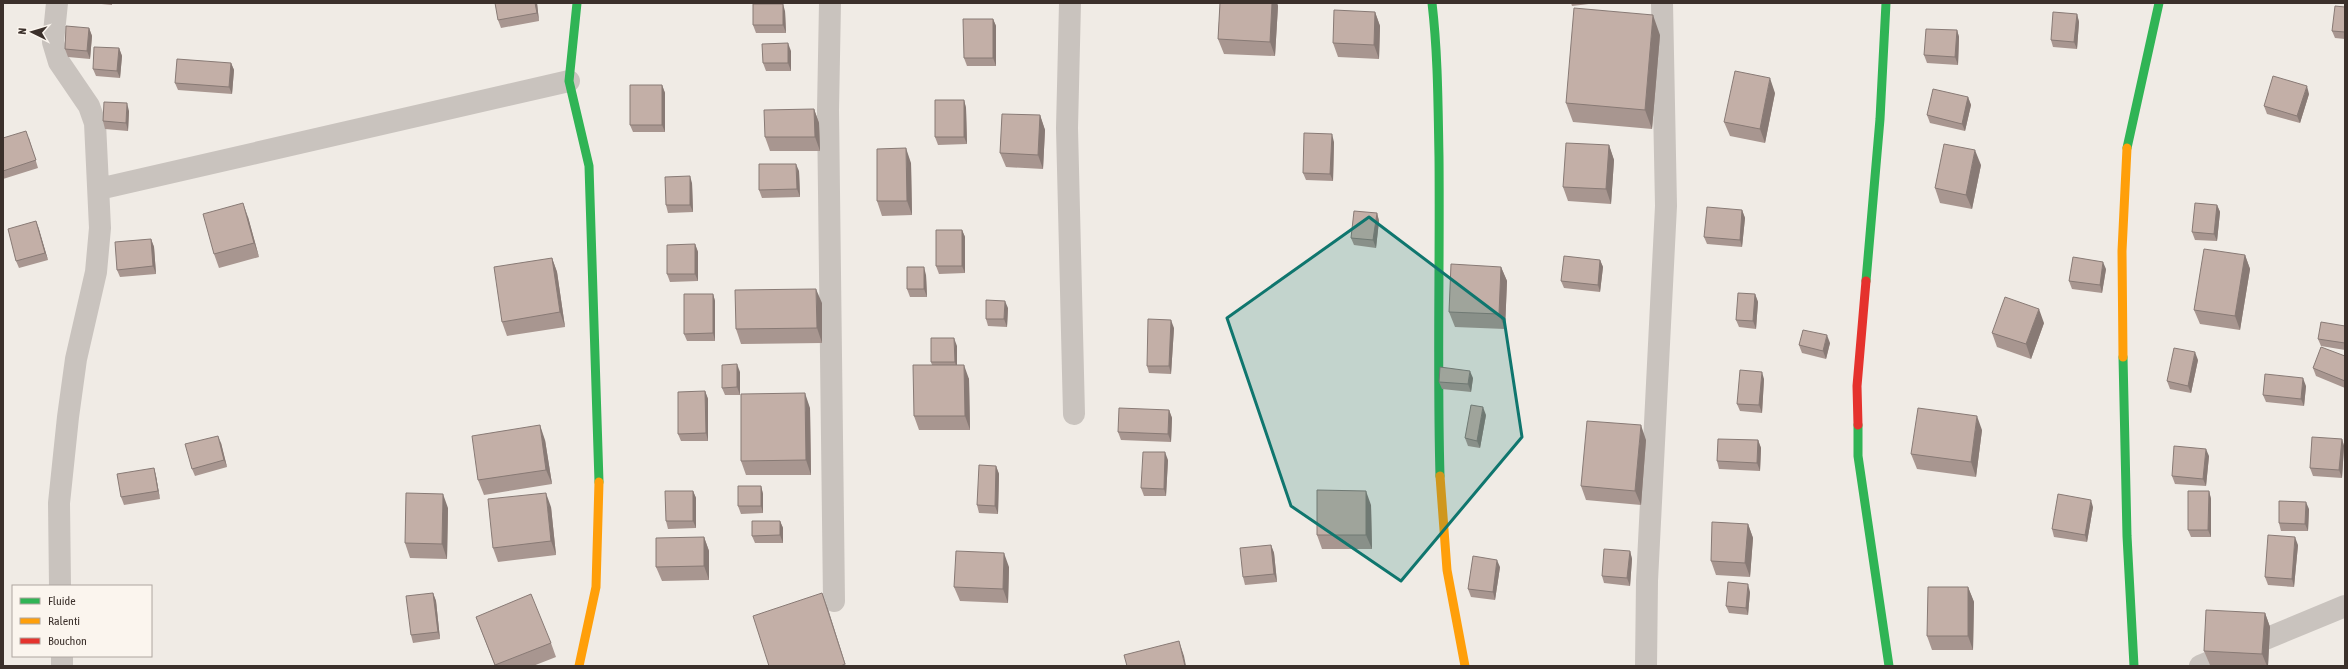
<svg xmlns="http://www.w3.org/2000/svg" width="2348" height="669" font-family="'Asap Condensed',sans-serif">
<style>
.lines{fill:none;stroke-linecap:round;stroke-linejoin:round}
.street{stroke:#c9c3be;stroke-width:22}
.fast{stroke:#30b455;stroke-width:9}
.slow{stroke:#ff9f0a;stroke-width:9}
.jam{stroke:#e5322d;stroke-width:9}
.wall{fill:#a89690}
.shaded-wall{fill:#887a75}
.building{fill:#c3afa7;stroke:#887a75}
.marked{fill:#0f766e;fill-opacity:0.2;stroke:#0f766e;stroke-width:3;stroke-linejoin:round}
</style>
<rect width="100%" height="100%" fill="#f0ebe5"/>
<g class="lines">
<!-- street -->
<path class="street" d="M57,3L53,42L59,62L89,106L95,123L100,228L96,272L76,359L68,417L59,503L60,586
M830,3L828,110L834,601
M1070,3L1067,128L1074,414
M99,189L569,81
M62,656V666
M1646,666L1647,581L1666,206L1662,3
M2200,666L2345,606"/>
<!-- fast -->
<path class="fast" d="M577,3L569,81L589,166L599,482
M1432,3C1438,54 1438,106 1439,157C1440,263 1437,370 1440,476
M2127,148L2159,3
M1866,281L1880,119L1886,3
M2123,357L2127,536L2134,666
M1858,425V456L1889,666"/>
<!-- slow -->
<path class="slow" d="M2123,357L2122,251L2127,148
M1440,476L1447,570L1465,666
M579,666L596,587L599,482"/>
<!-- jam -->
<path class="jam" d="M1858,425L1857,386L1866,281"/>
</g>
<!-- wall -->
<path class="wall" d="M91,3H112V5Z
M537,3L539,21L501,28L498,20Z
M1220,3H1277L1278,6L1275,56L1224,54L1218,39Z
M1571,3H1597L1572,6Z
M2345,7V39L2335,38L2332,31Z
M785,11L786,33H756L753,25Z
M1375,12L1380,26L1379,59L1338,57L1333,43Z
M2077,14L2079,22L2077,49L2053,47L2051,40Z
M993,19L996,26V66H967L964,58Z
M89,28L92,36L90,59L68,57L65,49Z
M1957,30L1959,37L1958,65L1927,63L1924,55Z
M1660,35L1652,129L1573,122L1566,103Z
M119,48L122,56L120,78L96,76L93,69Z
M791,51V71H766L763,63Z
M231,63L234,70L232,94L178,90L175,83Z
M662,85L665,93V132H633L630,125Z
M1775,93L1765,143L1730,136L1724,122Z
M2309,94L2300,123L2267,114L2264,106Z
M1968,97L1971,105L1965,131L1930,123L1927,115Z
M964,100L966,108L967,144L938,145L935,137Z
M814,109L819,123L820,151H770L765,137Z
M129,111L128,131L105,129L103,121Z
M1040,115L1045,130L1043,169L1006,167L1000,153Z
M3,138H29L38,168L3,179Z
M1334,142L1333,181L1306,180L1303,173Z
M1609,145L1614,160L1611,204L1568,201L1563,187Z
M911,163L912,215L882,216L877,201Z
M1981,165L1972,209L1940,203L1935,188Z
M799,171L800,197L762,198L759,190Z
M692,183L693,212L668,213L666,205Z
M2217,205L2220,212L2217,241L2195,240L2192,232Z
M1742,210L1745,218L1742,247L1707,244L1704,237Z
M1377,213L1379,221L1376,248L1354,245L1351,238Z
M248,217L259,257L219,268L214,254Z
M36,221L48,260L19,268L16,261Z
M962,230L965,237V273L939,274L936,266Z
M151,239L154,247L156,274L120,277L117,270Z
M695,244L698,252V281L670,282L667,274Z
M2245,255L2250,269L2240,330L2200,324L2194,310Z
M552,258L557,272L565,327L507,336L502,322Z
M1600,260L1603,267L1600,292L1564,288L1561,281Z
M1501,267L1507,281L1505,329L1455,327L1449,312Z
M2106,269L2102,293L2072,289L2069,281Z
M926,275L927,297H910L907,289Z
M713,294L715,301V341H687L684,334Z
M1755,294L1758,302L1756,329L1739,327L1736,320Z
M822,303V343L741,344L736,329Z
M1008,308L1007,327L988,326L986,319Z
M2044,323L2031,359L1997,347L1992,333Z
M2345,326V350L2321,346L2318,339Z
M1174,328L1171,374L1149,373L1147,366Z
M1830,343L1826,359L1802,353L1799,345Z
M957,346V365L969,379L970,430H919L914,416L932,365L931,362Z
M2345,356V388L2316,376L2313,368Z
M2198,360L2191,393L2170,389L2167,381Z
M740,372V395H725L722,388Z
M1473,378L1471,392L1442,389L1439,382Z
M1764,379L1762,413L1740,411L1737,404Z
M2306,386L2304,406L2266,402L2263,395Z
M705,391L708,399V441H681L678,434Z
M810,408L811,475H746L741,461Z
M1169,410L1172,418L1171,442L1121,440L1118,432Z
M1486,415L1480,448L1468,446L1465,438Z
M1982,430L1976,477L1917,469L1911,454Z
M2342,439L2344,446L2342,478L2313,476L2310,468Z
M545,440L552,484L484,495L478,480Z
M1646,440L1641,505L1586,500L1581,486Z
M1758,440L1761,448L1760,471L1719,469L1717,461Z
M221,443L227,467L195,476L192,469Z
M2209,456L2206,486L2175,484L2172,476Z
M1168,460L1166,496H1144L1141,488Z
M996,466L999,474L998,514L979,513L977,505Z
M154,468L156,476L160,499L124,505L121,497Z
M761,486L763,494V513L741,514L738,506Z
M693,491L696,498V528L668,529L666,521Z
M2209,491L2211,499V537H2191L2188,530Z
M1371,505L1372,549H1322L1317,535Z
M551,507L556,555L498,562L493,548Z
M2093,507L2087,542L2054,537L2052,529Z
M448,508L447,559L410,558L405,543Z
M2309,509L2308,531H2281L2279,523Z
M780,521L783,528V543H755L752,536Z
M1748,524L1753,538L1750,577L1716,575L1711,561Z
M704,537L709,551V580L662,581L656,567Z
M1271,545L1274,553L1277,582L1245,585L1243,577Z
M2298,545L2294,587L2268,585L2265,577Z
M1630,551L1632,559L1630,586L1604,583L1602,576Z
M1009,567L1008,603L960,601L954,587Z
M1500,567L1495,600L1471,597L1468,589Z
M1968,587L1974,602L1973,650H1932L1927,636Z
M1750,592L1748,615L1729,613L1726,606Z
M433,593L436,601L440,639L413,643L411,635Z
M2265,613L2270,627L2268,666H2221L2210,665L2204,651Z
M476,617L551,643L556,657L533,666H495Z"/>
<!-- shaded-wall -->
<path class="shaded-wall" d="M535,3H537L539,21L537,13Z
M1272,3H1277L1278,6L1275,56L1270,42Z
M783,4L785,11L786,33L783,25Z
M1375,12L1380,26L1379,59L1374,45Z
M2077,14L2079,22L2077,49L2074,42Z
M1653,15L1660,35L1652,129L1645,110Z
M993,19L996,26V66L993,58Z
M89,28L92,36L90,59L87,51Z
M1957,30L1959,37L1958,65L1955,57Z
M788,43L791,51V71L788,63Z
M119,48L122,56L120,78L117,71Z
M231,63L234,70L232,94L229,87Z
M1770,78L1775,93L1765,143L1760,129Z
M662,85L665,93V132L662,125Z
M2307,86L2309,94L2300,123L2297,116Z
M1968,97L1971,105L1965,131L1962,124Z
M964,100L966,108L967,144L964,137Z
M127,103L129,111L128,131L126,123Z
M814,109L819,123L820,151L815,137Z
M1040,115L1045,130L1043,169L1038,155Z
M1332,134L1334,142L1333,181L1330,174Z
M1609,145L1614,160L1611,204L1606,189Z
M906,148L911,163L912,215L907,201Z
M1975,150L1981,165L1972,209L1966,195Z
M796,164L799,171L800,197L797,189Z
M690,176L692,183L693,212L690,205Z
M243,203L248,217L259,257L254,243Z
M2217,205L2220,212L2217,241L2214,234Z
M1742,210L1745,218L1742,247L1740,240Z
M1377,213L1379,221L1376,248L1373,240Z
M36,221L39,229L48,260L45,253Z
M962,230L965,237V273L962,266Z
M151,239L154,247L156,274L153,266Z
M695,244L698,252V281L695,274Z
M2245,255L2250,269L2240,330L2235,316Z
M552,258L557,272L565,327L560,312Z
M1600,260L1603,267L1600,292L1598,285Z
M2103,262L2106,269L2102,293L2100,285Z
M924,267L926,275L927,297L924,289Z
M1501,267L1507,281L1505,329L1499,314Z
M816,289L822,303V343L817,328Z
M713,294L715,301V341L713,333Z
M1755,294L1758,302L1756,329L1753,321Z
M1005,301L1008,308L1007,327L1004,319Z
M2039,309L2044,323L2031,359L2026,344Z
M1171,320L1174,328L1171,374L1169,366Z
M1827,335L1830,343L1826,359L1823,351Z
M954,338L957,346V370L955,362Z
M2195,352L2198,360L2191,393L2188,386Z
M737,364L740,372V395L737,387Z
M964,365L969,379L970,430L965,416Z
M1470,371L1473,378L1471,392L1468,384Z
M1762,372L1764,379L1762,413L1759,405Z
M2303,378L2306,386L2304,406L2301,399Z
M705,391L708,399V441L706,433Z
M805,393L810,408L811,475L806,460Z
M1483,407L1486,415L1480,448L1477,441Z
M1169,410L1172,418L1171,442L1168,434Z
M1977,416L1982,430L1976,477L1971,462Z
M540,425L545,440L552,484L546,470Z
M1641,425L1646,440L1641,505L1635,491Z
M218,436L221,443L227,467L224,460Z
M2342,439L2344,446L2342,478L2339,470Z
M1758,440L1761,448L1760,471L1757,463Z
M2206,449L2209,456L2206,486L2203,479Z
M1165,452L1168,460L1166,496L1164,489Z
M996,466L999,474L998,514L995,506Z
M154,468L156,476L160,499L158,491Z
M761,486L763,494V513L761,506Z
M693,491L696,498V528L693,521Z
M1366,491L1371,505L1372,549L1366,535Z
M2209,491L2211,499V537L2208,530Z
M546,493L551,507L556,555L551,541Z
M443,494L448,508L447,559L442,544Z
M2091,500L2093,507L2087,542L2085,535Z
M2306,502L2309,509L2308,531L2305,524Z
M780,521L783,528V543L780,535Z
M1748,524L1753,538L1750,577L1745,563Z
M704,537L709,551V580L704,566Z
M2295,537L2298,545L2294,587L2292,579Z
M1271,545L1274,553L1277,582L1274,574Z
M1630,551L1632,559L1630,586L1627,578Z
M1004,553L1009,567L1008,603L1003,589Z
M1497,560L1500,567L1495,600L1493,592Z
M1748,584L1750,592L1748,615L1746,608Z
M1968,587L1974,602L1973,650L1968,636Z
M433,593L436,601L440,639L438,632Z
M822,593L829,612L846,666L845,664Z
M2265,613L2270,627L2268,666H2267L2262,654Z
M1179,641L1184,656L1186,666H1185Z"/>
<!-- building -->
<path class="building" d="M495,3H535L537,13L498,20Z
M1220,3H1272L1270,42L1218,39Z
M753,4H783V25H753Z
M2335,6L2345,7V32L2332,31Z
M1574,8L1653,15L1645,110L1566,103Z
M1334,10L1375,12L1374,45L1333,43Z
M2053,12L2077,14L2074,42L2051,40Z
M963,19H993V58H964Z
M66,26L89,28L87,51L65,49Z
M1926,29L1957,30L1955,57L1924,55Z
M788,43V63H763L762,44Z
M94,47L119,48L117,71L93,69Z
M177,59L231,63L229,87L175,83Z
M1735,71L1770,78L1760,129L1724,122Z
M2273,76L2307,86L2297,116L2264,106Z
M630,85H662V125H630Z
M1933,89L1968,97L1962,124L1927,115Z
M935,100H964V137H935Z
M104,102L127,103L126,123L103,121Z
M814,109L815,137H765L764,110Z
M1002,114L1040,115L1038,155L1000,153Z
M26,131L36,160L3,171V138Z
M1304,133L1332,134L1330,174L1303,173Z
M1566,143L1609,145L1606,189L1563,187Z
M1944,144L1975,150L1966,195L1935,188Z
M906,148L907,201H877V149Z
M759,164H796L797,189L759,190Z
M690,176V205H666L665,177Z
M243,203L254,243L214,254L203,214Z
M2195,203L2217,205L2214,234L2192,232Z
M1707,207L1742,210L1740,240L1704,237Z
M1354,211L1377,213L1373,240L1351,238Z
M36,221L45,253L16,261L8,229Z
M936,230H962V266H936Z
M151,239L153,266L117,270L115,242Z
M695,244V274H667V245Z
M2204,249L2245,255L2235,316L2194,310Z
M1564,256L1600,260L1598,285L1561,281Z
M2073,257L2103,262L2100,285L2069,281Z
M552,258L560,312L502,322L494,267Z
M1451,264L1501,267L1499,314L1449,312Z
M907,267H924V289H907Z
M816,289L817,328L736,329L735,290Z
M1738,293L1755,294L1753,321L1736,320Z
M684,294H713V333L684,334Z
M2005,297L2039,309L2026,344L1992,333Z
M986,300L1005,301L1004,319H986Z
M1148,319L1171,320L1169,366H1147Z
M2321,322L2345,326V343L2318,339Z
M1803,330L1827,335L1823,351L1799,345Z
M931,338H954L955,362H931Z
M2321,347L2345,356V381L2313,368Z
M2174,348L2195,352L2188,386L2167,381Z
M737,364V387L722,388V365Z
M913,365H964L965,416H914Z
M1440,367L1470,371L1468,384L1439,382Z
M1740,370L1762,372L1759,405L1737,404Z
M2265,374L2303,378L2301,399L2263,395Z
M705,391L706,433L678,434V392Z
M805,393L806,460L741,461V394Z
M1471,405L1483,407L1477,441L1465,438Z
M1119,408L1169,410L1168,434L1118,432Z
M1918,408L1977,416L1971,462L1911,454Z
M1587,421L1641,425L1635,491L1581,486Z
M540,425L546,470L478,480L472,436Z
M218,436L224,460L192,469L185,444Z
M2312,437L2342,439L2339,470L2310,468Z
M1718,439L1758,440L1757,463L1717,461Z
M2174,446L2206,449L2203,479L2172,476Z
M1143,452H1165L1164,489L1141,488Z
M979,465L996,466L995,506L977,505Z
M154,468L158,491L121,497L117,474Z
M738,486H761V506H738Z
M1317,490L1366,491V535H1317Z
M665,491H693V521H666Z
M2188,491H2209L2208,530H2188Z
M406,493L443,494L442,544L405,543Z
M546,493L551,541L493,548L488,499Z
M2058,494L2091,500L2085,535L2052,529Z
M2279,501L2306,502L2305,524L2279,523Z
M752,521H780V535L752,536Z
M1712,522L1748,524L1745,563L1711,561Z
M2268,535L2295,537L2292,579L2265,577Z
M704,537V566L656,567V538Z
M1271,545L1274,574L1243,577L1240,548Z
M1604,549L1630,551L1627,578L1602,576Z
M956,551L1004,553L1003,589L954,587Z
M1473,556L1497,560L1493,592L1468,589Z
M1728,582L1748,584L1746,608L1726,606Z
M1928,587H1968V636H1927Z
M433,593L438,632L411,635L406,596Z
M822,593L845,664L841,666H769L753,616Z
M531,594L551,643L495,665L476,617Z
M2206,610L2265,613L2262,654L2204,651Z
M1179,641L1185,666H1127L1124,655Z"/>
<!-- marked area -->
<path class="marked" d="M1369,217L1504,319L1522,437L1401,581L1291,506L1227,318Z"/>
<!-- border -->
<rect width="2348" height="669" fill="none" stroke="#3b302b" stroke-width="8"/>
<!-- legend -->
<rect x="12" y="585" width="140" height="72" fill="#fbf5ee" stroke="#aea6a0"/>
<rect x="20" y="598" width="20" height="6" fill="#30b455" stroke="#aea6a0"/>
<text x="48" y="605" font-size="12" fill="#3b302b">Fluide</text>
<rect x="20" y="618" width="20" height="6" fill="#ff9f0a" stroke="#aea6a0"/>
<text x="48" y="625" font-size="12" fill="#3b302b">Ralenti</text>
<rect x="20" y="638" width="20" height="6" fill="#e5322d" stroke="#aea6a0"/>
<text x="48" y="645" font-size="12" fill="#3b302b">Bouchon</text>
<!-- north arrow -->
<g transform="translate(32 32) rotate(275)" stroke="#fbf5ee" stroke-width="3" paint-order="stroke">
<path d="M0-3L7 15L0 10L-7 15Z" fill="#3b302b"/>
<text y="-6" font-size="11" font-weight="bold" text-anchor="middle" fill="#3b302b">N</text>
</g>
</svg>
